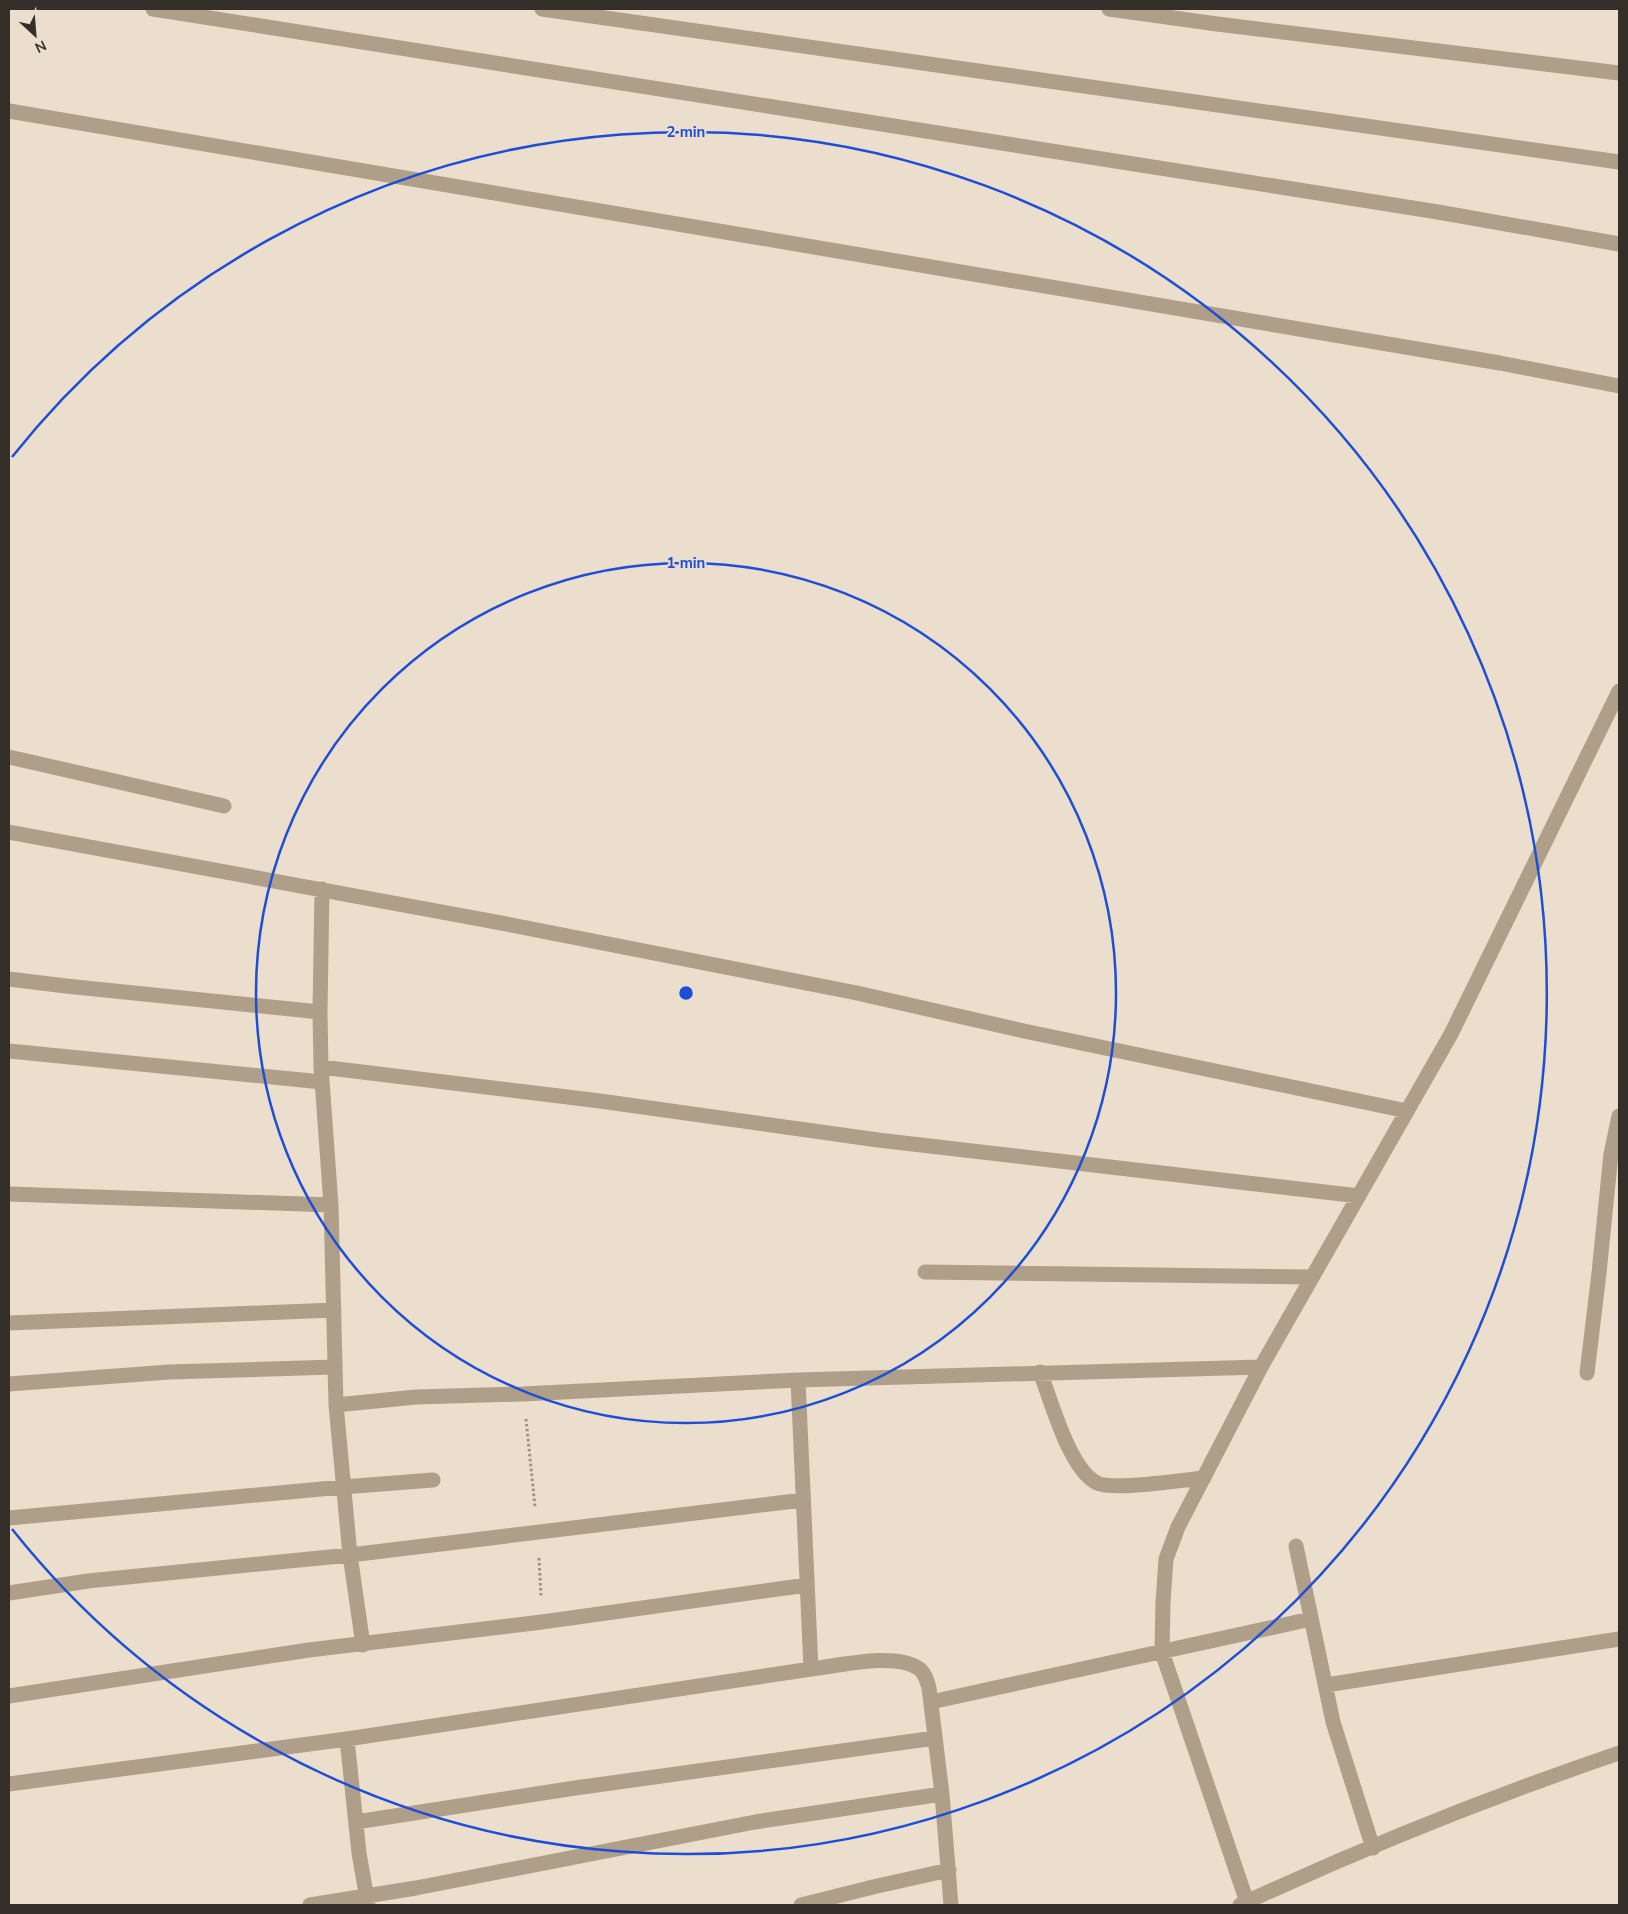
<svg xmlns="http://www.w3.org/2000/svg" width="1628" height="1914" font-family="'Nunito Sans',sans-serif">
<style>
.lines{fill:none;stroke-linecap:round;stroke-linejoin:round}
.path{stroke:#9b9184;stroke-width:3;stroke-dasharray:2.5 2.5;stroke-linecap:butt}
.minor{stroke:#b09f88;stroke-width:15}
.ring{fill:none;stroke:#1d4ed8;stroke-width:2.5}
.centre{fill:#1d4ed8;stroke:#ebdecc;stroke-width:2.5}
.ring-label{font-size:15px;text-anchor:middle;font-weight:bold;fill:#1d4ed8;stroke:#ebdecc;stroke-width:4;stroke-linejoin:round;paint-order:stroke}
</style>
<rect width="100%" height="100%" fill="#ebdecc"/>
<g class="lines">
<!-- path -->
<path class="path" d="M526,1419L535,1507
M539,1558L541,1597"/>
<!-- minor -->
<path class="minor" d="M153,9L1438,212L1619,244
M542,9L1619,162
M1109,9L1217,24L1619,73
M9,111L1500,363L1619,386
M9,757L224,806
M9,832L512,925L857,993L1024,1031L1407,1111
M322,889L320,1012L321,1067L331,1205L336,1405L350,1555L363,1645
M9,979L66,986L320,1012
M9,1051L322,1082
M321,1067L600,1101L878,1140L1359,1196
M9,1194L331,1205
M925,1272L1312,1277
M9,1323L334,1310
M1040,1372C1051,1400 1069,1469 1097,1483C1114,1491 1182,1480 1204,1478
M1587,1373L1599,1273L1611,1154L1619,1116
M798,1380L811,1669
M9,1384L169,1372L335,1367
M336,1405L416,1397L523,1394L798,1380L1261,1367
M9,1518L343,1487L433,1480
M1296,1546L1333,1722L1373,1848
M9,1593L88,1581L350,1555L803,1500
M1326,1685L1619,1639
M9,1696L309,1650L542,1622L807,1585
M931,1702L1311,1619
M347,1739L359,1853L368,1905
M9,1784L347,1739L811,1669C839,1666 894,1652 918,1668C925,1672 927,1681 929,1688L942,1794L951,1905
M356,1822L575,1788L935,1738
M1247,1902L1162,1652L1163,1602L1166,1559L1178,1527L1261,1367L1451,1034L1619,691
M310,1905L416,1888L755,1822L942,1794
M801,1905L873,1887L949,1870
M1240,1905C1363,1848 1490,1797 1619,1753"/>
</g>
<!-- distance rings -->
<g class="ring">
<circle cx="686" cy="993" r="430"/>
<path d="M12 457A861 861 0 1 1 12 1529"/>
</g>
<circle cx="686" cy="993" r="8" class="centre"/>
<g class="ring-label">
<text x="686" y="137">2 min</text>
<text x="686" y="568">1 min</text>
</g>
<!-- border -->
<rect width="1628" height="1914" fill="none" stroke="#342f28" stroke-width="20"/>
<!-- north arrow -->
<g transform="translate(35 35) rotate(154)" stroke="#ebdecc" stroke-width="4" paint-order="stroke">
<path d="M0-4L9 19L0 12L-9 19Z" fill="#342f28"/>
<text y="-8" font-size="14" font-weight="bold" text-anchor="middle" fill="#342f28">N</text>
</g>
</svg>
